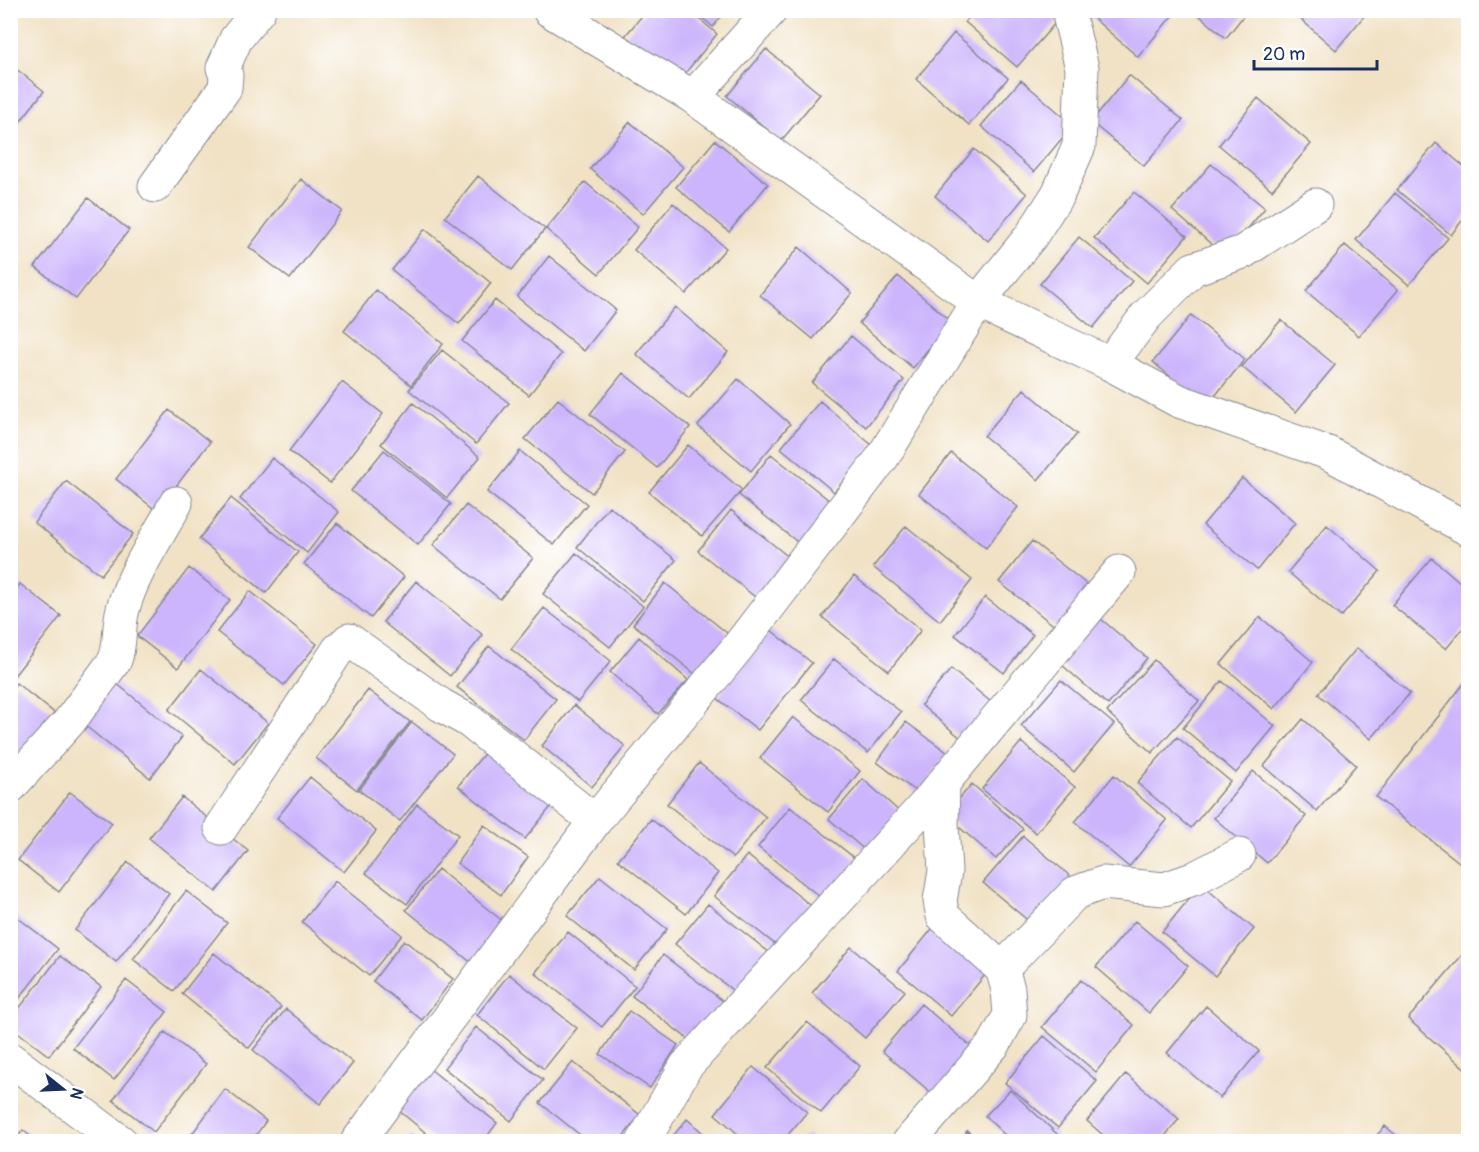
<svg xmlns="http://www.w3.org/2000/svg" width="1479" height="1152" font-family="Pangolin,sans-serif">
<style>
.building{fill:#ccb5fc}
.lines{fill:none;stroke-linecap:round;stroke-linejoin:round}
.minor-casing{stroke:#868892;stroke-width:35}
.tertiary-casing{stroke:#868892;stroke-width:35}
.path{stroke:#868892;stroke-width:4;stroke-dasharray:4.5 4.5;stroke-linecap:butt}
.minor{stroke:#fff;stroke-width:33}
.tertiary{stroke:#fff;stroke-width:33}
</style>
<rect width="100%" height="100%" fill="#fff"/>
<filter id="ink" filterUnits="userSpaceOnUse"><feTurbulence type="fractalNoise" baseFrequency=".0167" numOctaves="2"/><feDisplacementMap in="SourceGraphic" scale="12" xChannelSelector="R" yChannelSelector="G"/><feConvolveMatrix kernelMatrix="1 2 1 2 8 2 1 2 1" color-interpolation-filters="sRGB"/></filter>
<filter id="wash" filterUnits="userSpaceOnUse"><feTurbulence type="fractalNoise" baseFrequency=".008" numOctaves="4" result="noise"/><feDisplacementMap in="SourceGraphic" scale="24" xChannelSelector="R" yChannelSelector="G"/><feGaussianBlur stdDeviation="1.35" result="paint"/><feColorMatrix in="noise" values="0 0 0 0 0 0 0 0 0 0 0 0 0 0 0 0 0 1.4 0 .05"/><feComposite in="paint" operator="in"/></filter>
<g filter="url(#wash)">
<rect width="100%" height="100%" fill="#f1e2c5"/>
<g id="blocks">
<!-- building -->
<path class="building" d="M647,10H689L717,34L678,82L625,36Z
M693,10H726L713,27Z
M975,10H1045L1057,21L1017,67L965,22Z
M1084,10H1177L1138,57Z
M1193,10H1248L1226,38Z
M1290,10H1369L1336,50Z
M954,33L1008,78L969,125L916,79Z
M766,49L820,94L781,141L727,96Z
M10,64L44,91L12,132L10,131Z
M1129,75L1183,120L1144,166L1091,122Z
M1021,80L1073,125L1034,172L981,126Z
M1258,98L1311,144L1272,190L1219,145Z
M630,122L683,167L643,214L590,169Z
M715,140L768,184L729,232L676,187Z
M1436,143L1468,170V213L1451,235L1397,190Z
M974,149L1027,194L988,241L935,196Z
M1211,164L1265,208L1225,256L1172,210Z
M478,176L545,229L512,270L445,217Z
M301,179L342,211L290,279L249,247Z
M585,182L638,227L599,274L546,229Z
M1134,192L1187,236L1147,283L1094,238Z
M1395,193L1448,238L1409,285L1356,240Z
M88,198L129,230L76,299L35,267Z
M673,203L726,248L686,294L634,250Z
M425,229L491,283L459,324L392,270Z
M1079,237L1132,281L1093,328L1040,284Z
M1345,245L1398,290L1359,336L1306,291Z
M799,247L852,293L813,339L760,295Z
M549,256L616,310L584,351L517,297Z
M898,276L951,321L913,368L859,323Z
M376,290L443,344L411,385L344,331Z
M495,300L561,354L529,395L462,341Z
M675,307L728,352L689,399L636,354Z
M1191,315L1245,359L1206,407L1153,362Z
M1281,320L1335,365L1296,412L1242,367Z
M851,336L904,380L866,427L812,383Z
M442,350L509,403L476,444L409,390Z
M623,373L690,427L657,468L590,414Z
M738,379L790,424L751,471L698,426Z
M342,382L383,414L330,483L289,451Z
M1024,389L1077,434L1038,480L984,436Z
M558,399L625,452L592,493L525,439Z
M820,401L873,446L834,492L781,448Z
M413,403L480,457L447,498L381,444Z
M169,410L210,442L157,511L116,479Z
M688,445L742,490L702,536L649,492Z
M384,450L451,504L418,545L351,491Z
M520,451L587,504L554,545L487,492Z
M951,453L1018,507L986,548L919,494Z
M771,454L839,508L806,549L739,495Z
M272,458L339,512L307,553L240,499Z
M1242,478L1295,523L1257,570L1203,525Z
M66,481L133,534L101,575L34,522Z
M231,498L298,552L266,593L199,539Z
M466,505L533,558L500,599L433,545Z
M609,506L676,560L643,601L577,547Z
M731,510L797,564L765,605L698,551Z
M337,523L404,577L371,618L304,564Z
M1327,525L1380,571L1341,617L1288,572Z
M906,526L972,580L940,621L873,567Z
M1032,541L1099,594L1066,635L999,582Z
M576,553L643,606L610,647L543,594Z
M1432,558L1468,589V622L1446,649L1392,605Z
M189,568L230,600L178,668L137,636Z
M854,576L921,630L889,671L822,617Z
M416,581L483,635L450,676L383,622Z
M665,583L732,637L700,678L633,624Z
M20,584L61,616L10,681V596Z
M250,591L317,644L284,685L217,632Z
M985,597L1033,635L1004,673L955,635Z
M544,608L611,661L578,702L511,649Z
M1094,613L1147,658L1108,705L1055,659Z
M1260,617L1313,662L1274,709L1221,664Z
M771,630L812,663L758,730L717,698Z
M639,637L688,680L658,714L610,672Z
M489,646L556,699L524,740L457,687Z
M1357,648L1410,693L1371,739L1318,694Z
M834,659L901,712L868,753L801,700Z
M1154,660L1199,701L1152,753L1107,712Z
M201,669L268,723L235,764L169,710Z
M951,669L991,702L962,739L921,705Z
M1468,678V869L1376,797Z
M1061,680L1114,724L1074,772L1021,726Z
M1222,681L1275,726L1236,773L1183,728Z
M16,683L57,715L10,775V691Z
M116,683L182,737L150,778L83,724Z
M368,690L410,722L357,790L316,758Z
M574,705L625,746L592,787L542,746Z
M793,717L860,771L828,812L760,758Z
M1303,719L1356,765L1317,811L1264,766Z
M412,722L453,754L400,821L359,790Z
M906,722L948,753L919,794L877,762Z
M1177,737L1230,781L1191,828L1137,783Z
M1021,742L1075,787L1036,833L982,789Z
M491,745L558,798L525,839L458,786Z
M699,763L766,817L733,858L667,804Z
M1253,771L1306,816L1267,863L1214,818Z
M1114,775L1167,820L1129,867L1075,822Z
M310,777L376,831L344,872L277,818Z
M863,779L902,814L868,853L829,819Z
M972,784L1023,829L996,859L945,815Z
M70,792L112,823L59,892L18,860Z
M182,797L248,851L216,892L149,838Z
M417,804L458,835L407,904L366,873Z
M790,807L857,860L825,901L758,847Z
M651,819L718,873L686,914L618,860Z
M484,825L528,857L501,895L457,863Z
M1023,836L1076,881L1037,928L983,883Z
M747,855L814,908L781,949L714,896Z
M128,862L169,894L116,962L75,930Z
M438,869L505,923L473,964L406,910Z
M600,876L667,929L634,970L567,916Z
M335,881L402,935L369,976L302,922Z
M1201,884L1254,929L1215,976L1162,932Z
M186,891L227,923L174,991L133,959Z
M708,904L775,957L742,998L675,944Z
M17,917L58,949L10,1010V925Z
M1135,921L1188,966L1149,1013L1096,967Z
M936,924L990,969L951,1016L898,971Z
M568,932L635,986L602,1027L535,973Z
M404,940L453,979L422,1020L373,981Z
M851,947L905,991L865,1038L812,993Z
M1468,948V1071L1408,1019Z
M214,953L281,1007L249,1048L182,994Z
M663,955L723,1001L692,1042L632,996Z
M60,956L101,987L49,1056L10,1026V1020Z
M509,974L577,1028L544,1069L477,1015Z
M126,980L167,1012L114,1080L73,1048Z
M1081,980L1134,1025L1096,1072L1042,1027Z
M921,1004L974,1049L935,1096L882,1051Z
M1206,1006L1259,1051L1220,1098L1167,1053Z
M286,1009L353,1063L320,1104L253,1050Z
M629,1011L678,1045L650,1088L600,1054Z
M807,1022L860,1066L821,1113L767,1068Z
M476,1027L543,1080L511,1121L444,1068Z
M165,1032L206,1064L154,1132L113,1100Z
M1044,1036L1097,1081L1058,1128L1005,1083Z
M573,1062L640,1115L619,1142H589L540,1103Z
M753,1067L807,1112L782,1142H747L715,1114Z
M430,1069L497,1123L483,1142H437L398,1110Z
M1126,1074L1179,1119L1160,1142H1111L1087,1121Z
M225,1089L266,1121L251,1142H186Z
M1010,1090L1057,1134L1050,1142H1012L985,1116Z
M687,1119L713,1142H668Z
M1385,1126L1404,1142H1371Z
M23,1130L37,1142H14Z
M410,1135L418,1142H405Z
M807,1135L815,1142H801Z"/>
</g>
</g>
<g filter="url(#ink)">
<use href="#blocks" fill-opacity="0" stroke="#868892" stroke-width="1.5"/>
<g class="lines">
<!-- minor casing -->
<g class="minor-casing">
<path id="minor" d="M549,10L693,97L771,10
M693,97L978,302L1110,364L1179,401L1328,453L1468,529
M155,186L225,88L226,75L223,68L236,39L259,10
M1110,364L1146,316L1193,269L1243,252L1315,205
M10,787L69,722L115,660C121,643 118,626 123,609C132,574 159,535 176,503
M221,828L338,650L349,640L441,705L469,721L595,821
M1002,969L1075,893L1103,883L1164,889L1193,879L1239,855
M357,1142L595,821L738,647L882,458L978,302L1031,236L1058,194L1079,146L1082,68L1070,19L1071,10
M643,1142L686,1066L924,806L1119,572
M909,1142L994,1044L1010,1015L1008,989L1002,969L943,916L940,901L945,871L942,824L943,783"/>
</g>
<!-- tertiary casing -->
<g class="tertiary-casing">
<path id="tertiary" d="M10,1059L121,1142"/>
</g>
<!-- path -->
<path class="path" d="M966,1131L977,1142"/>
<!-- minor -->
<use href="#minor" class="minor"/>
<!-- tertiary -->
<use href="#tertiary" class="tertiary"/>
</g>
</g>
<!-- margin -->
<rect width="1479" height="1152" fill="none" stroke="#fff" stroke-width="36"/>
<!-- north arrow -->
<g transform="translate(63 1089) rotate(108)" stroke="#ffffff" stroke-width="4.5" paint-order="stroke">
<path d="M0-4.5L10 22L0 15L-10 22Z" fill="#1b2f5e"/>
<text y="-9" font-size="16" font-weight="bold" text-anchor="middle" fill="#1b2f5e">N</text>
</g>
<!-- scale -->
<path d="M1254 60v9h123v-9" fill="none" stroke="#1b2f5e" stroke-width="3"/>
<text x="1263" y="60" font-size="18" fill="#1b2f5e" stroke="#ffffff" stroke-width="4.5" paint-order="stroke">20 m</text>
</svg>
